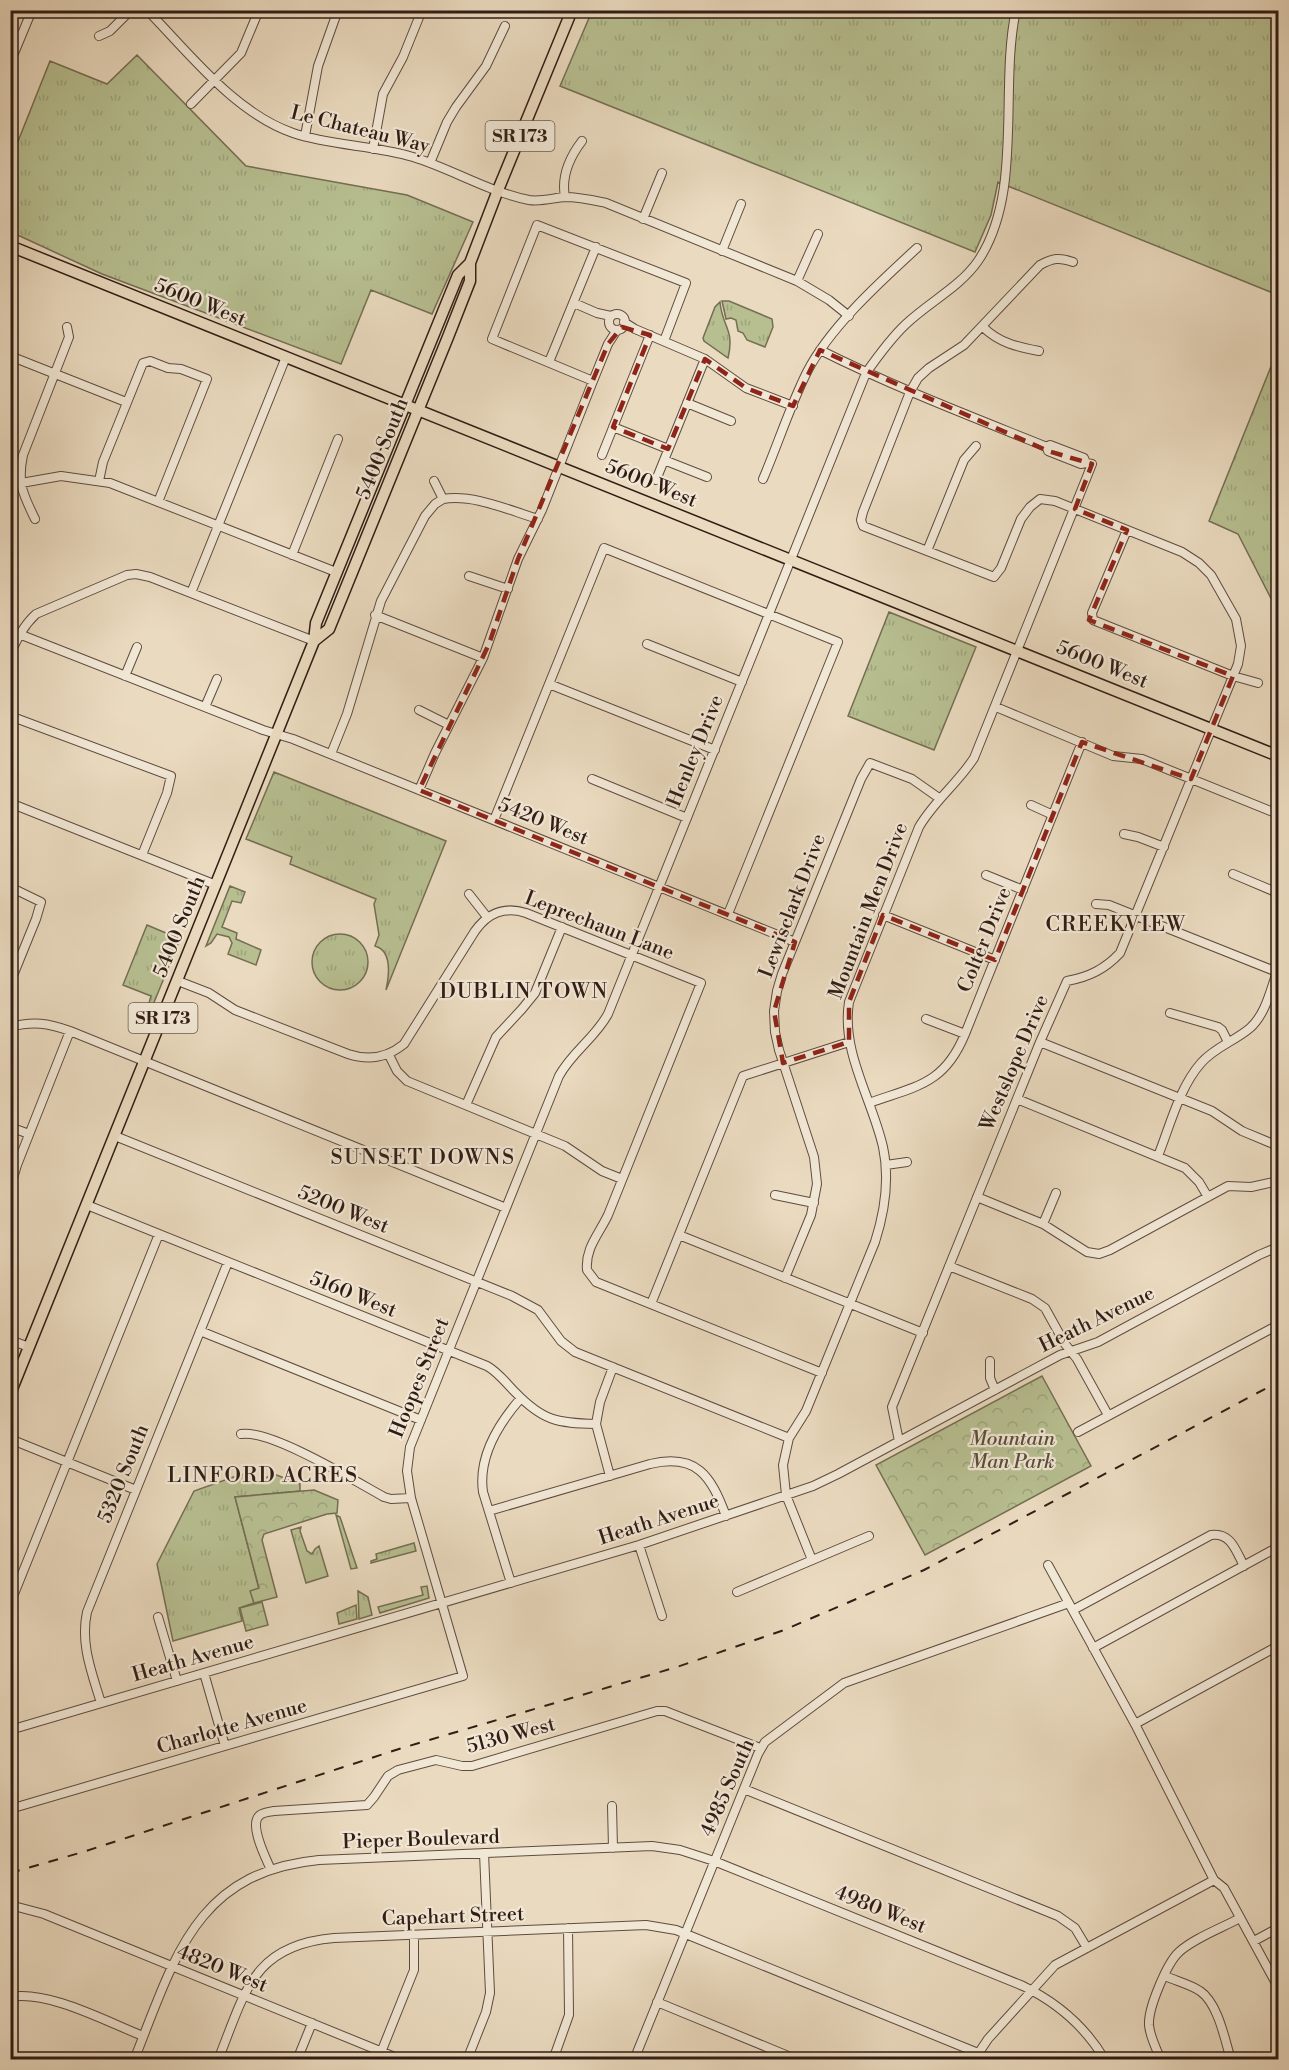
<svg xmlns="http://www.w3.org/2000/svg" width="1289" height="2070" font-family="'Libre Bodoni',serif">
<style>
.grass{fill:url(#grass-tufts);stroke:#746e53;stroke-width:1.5}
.forest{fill:url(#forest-crowns);stroke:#746e53;stroke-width:1.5}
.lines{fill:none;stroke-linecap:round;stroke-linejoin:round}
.minor-casing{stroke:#5f4c40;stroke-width:10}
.major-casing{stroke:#311c15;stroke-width:13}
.minor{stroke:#f1e7d5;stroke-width:8}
.major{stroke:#eadabf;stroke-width:10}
.rail{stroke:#311c15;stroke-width:2;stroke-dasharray:10 10;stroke-linecap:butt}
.marked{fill:none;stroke:#8f2418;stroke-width:4.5;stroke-dasharray:12 8;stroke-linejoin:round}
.labels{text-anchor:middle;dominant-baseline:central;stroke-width:4.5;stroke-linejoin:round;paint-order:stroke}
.shield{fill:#f1e7d5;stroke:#6b594f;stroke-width:1.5}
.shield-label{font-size:18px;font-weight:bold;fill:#311c15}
.street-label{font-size:20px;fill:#311c15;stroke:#f1e7d5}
.park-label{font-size:20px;font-style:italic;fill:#594d3a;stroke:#f1e7d5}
.neighbourhood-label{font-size:21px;letter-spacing:1.5px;fill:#311c15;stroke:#f1e7d5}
</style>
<defs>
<pattern id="grass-tufts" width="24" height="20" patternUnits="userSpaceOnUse" patternTransform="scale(1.5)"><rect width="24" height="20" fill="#b7bf91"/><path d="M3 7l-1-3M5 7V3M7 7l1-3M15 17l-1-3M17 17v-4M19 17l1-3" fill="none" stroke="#9ea47c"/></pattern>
<pattern id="forest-crowns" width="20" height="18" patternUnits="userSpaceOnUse" patternTransform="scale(1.5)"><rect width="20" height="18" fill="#b7bf91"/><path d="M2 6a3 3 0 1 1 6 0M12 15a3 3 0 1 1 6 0" fill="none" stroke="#9ea47c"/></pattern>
</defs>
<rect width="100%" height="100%" fill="#eadabf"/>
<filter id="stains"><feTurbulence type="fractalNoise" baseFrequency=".00333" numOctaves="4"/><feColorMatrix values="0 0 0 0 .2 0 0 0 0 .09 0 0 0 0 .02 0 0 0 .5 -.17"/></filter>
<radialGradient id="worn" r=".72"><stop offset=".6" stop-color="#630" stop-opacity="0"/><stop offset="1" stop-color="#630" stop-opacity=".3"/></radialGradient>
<!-- grass -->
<path class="grass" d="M981,10L1000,15L1022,14L1024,10L1278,11V295L998,182L991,215L975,252L560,86L592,11Z
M137,55L246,166L407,195L473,222L432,314L371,290L341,364L102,274L11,232V159L50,61L107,84Z
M722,301H729L772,319L773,327L765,347L747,340L743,333L738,331L736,320L731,318L726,319Z
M720,302C722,327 735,329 728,358L704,341L703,338L715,307Z
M1278,349V612L1238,534L1209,521Z
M889,612L976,647L934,750L848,716Z
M274,772L446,841L386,990C389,976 393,951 375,946L379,935L374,904L376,899L290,864L292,857L246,839Z
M230,886L245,892L241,903L232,901L222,927L237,933L236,939L261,950L256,965L228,954L232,943L229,937L217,934L211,943L206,946Z
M147,925L180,939L148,1017L140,1014L143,1009L147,1010L151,996L123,985Z
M312 962a28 28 0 1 1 56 0a28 28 0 1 1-56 0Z
M247,1474L259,1481L274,1474L300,1484V1491L235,1497L259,1589L251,1591L254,1603L239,1608L242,1621L173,1641L157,1564L194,1491L239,1475Z
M336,1515L340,1517L357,1568L351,1569Z
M301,1527L300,1531L307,1551L312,1554L315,1549L319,1546L328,1576L306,1583L291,1530Z
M414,1543L416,1551L371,1563V1561L377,1559L376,1554Z
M427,1586L429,1598L380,1613L378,1607L423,1595L421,1587Z
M358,1591L368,1597L372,1615L359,1619Z
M356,1605L357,1619L339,1624L337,1613Z"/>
<!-- forest -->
<path class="forest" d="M1042,1376L1091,1466L925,1555L876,1465Z
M314,1490L338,1500L337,1513L327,1514L264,1534L262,1540L277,1597L254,1603L250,1591L259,1588L235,1497Z
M262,1602L268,1625L246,1631L240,1608Z"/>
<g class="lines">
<!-- minor casing -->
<g class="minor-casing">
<path id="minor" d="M147,10C189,53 235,113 293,133C332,146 374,145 413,157C452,169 489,192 529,200C541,202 553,198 565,197C579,197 592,200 606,203L797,281L829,300L849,316
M99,36L110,31L131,10
M10,63L32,10
M191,104L241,53L259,10
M305,136L318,66L338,10
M373,149L383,94L403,57L422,10
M430,163L447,122L456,107L486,66L505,26
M565,197C561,176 569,158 582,141
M643,219L662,173
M722,251L741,204
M797,281L818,234
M574,303L597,313L611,316
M609 322a8 8 0 1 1 16 0a8 8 0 1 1-16 0Z
M624,322L635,329L705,359L746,388L793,406
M983,327C999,343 1018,347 1039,351
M820,350C894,387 970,416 1047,447L1050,445L1084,458L1086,463
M10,356L126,402
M549,362L596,247
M593,381L492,339L537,225L686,283L664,341
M687,403L731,421
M613,427L668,449
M602,455L650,335
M664,460L707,477
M763,479C778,444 790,406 807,372C830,327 880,282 917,248
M656,480L705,359
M99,481L103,462L143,363L150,361L168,368L181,369L207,379L158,502
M10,485L61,476L110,483L336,572
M443,499C474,494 508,510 538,519
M35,519C23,494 17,484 23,455L69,337L67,327
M1127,530L1092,613L1093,620L1233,676L1258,683
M927,551L964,460L976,446
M292,555L338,439
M469,576L508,589
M191,593L286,357
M375,615L483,658
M19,634L263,730L293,739L795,942
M647,644L742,682
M10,655C17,639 23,626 36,614L127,575L136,574L150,577L314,641
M125,676L137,647
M549,684L715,750
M205,707L217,679
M996,707L1113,756L1142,759L1278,814
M419,710L449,725
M10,716L171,776L167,793L142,855
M331,754L347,714L381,601L425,516L435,504L443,499L434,481
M592,779L687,818
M419,790L435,753L483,658L518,559L542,510L593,381L608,344L617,330
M10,803L216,885
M1031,805L1053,815
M494,820L604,548L838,642L728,914
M1124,834L1138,837L1164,847
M1233,874L1278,893
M986,875L1023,890
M10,887L41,902L36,919L10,983
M469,894L487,917
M1096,904L1109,905L1277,972
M883,915L995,960
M178,981L209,993L235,1010L348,1054C369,1061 387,1058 404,1044L475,931C488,913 504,906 526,913L701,983L608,1215C599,1234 585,1248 587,1270L596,1282L822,1373
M1170,1013L1218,1027L1222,1030L1228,1042
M926,1019L965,1034
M10,1027C33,1021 48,1023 70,1031L506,1208
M1040,1042L1212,1111L1242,1131L1278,1146
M389,1055L397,1071L407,1081L565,1146L602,1171L622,1179
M1017,1099L1185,1168L1199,1182L1208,1197
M869,1103C916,1086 944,1085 965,1034L1082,742
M466,1105L496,1037L522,1009L535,993L562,927
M10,1127L29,1134
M115,1136L512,1296L538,1310L561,1341L575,1352L789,1438
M1158,1156C1170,1126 1179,1088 1201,1063C1215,1047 1235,1041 1250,1028C1266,1014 1271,988 1278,969
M886,1165L907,1162
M10,1188L17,1165L70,1031
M775,1195L814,1203
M977,1197L1043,1224L1087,1252L1099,1254L1110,1250L1228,1186L1251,1187L1278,1181
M87,1205L487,1366C498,1372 506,1383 515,1392C543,1421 557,1423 596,1424
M1043,1224L1056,1193
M679,1235L923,1333
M949,1266L1032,1299L1045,1308L1065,1344L1077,1359L1108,1415
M785,1278L811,1215L817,1184L814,1157L779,1050L775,1032L774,1011L777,991L782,974L861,779L870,763L912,779L939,798
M651,1304L743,1076L849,1042
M200,1331L421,1420
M10,1340L29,1347
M990,1361V1378L995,1390
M1078,1432L1278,1325
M241,1434C270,1429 355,1481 384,1497L391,1499L411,1498
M10,1439L136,1490
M899,1441L892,1407L1040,1042L1067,981C1089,977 1105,969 1120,953L1238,664L1241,646L1236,619L1211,575L1199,563L1182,552L1055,501L1040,499L1030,507L1021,519L1001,568L994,577L863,526L861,520L863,512L910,392L918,378L929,368L964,345L1040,265C1053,258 1059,257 1073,262
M610,1476L596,1424L600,1402L613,1367
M489,1511L650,1464C697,1453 711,1476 726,1516
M639,1545L662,1616
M812,1560L786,1495L783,1465L789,1438L806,1411L875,1242C885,1211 890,1180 883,1147C872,1099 841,1052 849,1002L919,827C934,801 958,783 974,758L1092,464L1086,463L1081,464L1048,451L1047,447
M1048,1565L1135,1724L1214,1880L1224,1888L1278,1987
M511,1583L483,1492C478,1457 499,1423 521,1398
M737,1592L869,1536
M10,1604L159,1234
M1073,1610L1211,1535C1231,1532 1236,1551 1244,1566
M158,1617L177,1681
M1093,1648L1278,1547
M204,1673L225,1746
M101,1703C92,1673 80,1644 87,1612L228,1262
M1135,1724L1278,1646
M10,1730L639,1545L813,1486L838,1474L1060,1355L1098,1342L1259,1255L1278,1247
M744,1789L1058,1916L1075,1928L1087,1948
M612,1806L613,1848
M10,1809L463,1676L411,1498L407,1471L410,1447L559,1076C572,1052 595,1038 608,1014L866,373C878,356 891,338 906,324C929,302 960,287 978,261C1024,193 999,88 1016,10
M271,1870C266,1858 248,1824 260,1815C264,1812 269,1812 274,1811L367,1805L374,1797L388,1776L398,1770L436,1760L462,1766H472L657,1711H665L760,1748
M10,1905L44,1914L402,2060
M1254,1941L1278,1928
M1165,1976C1176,1981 1190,1984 1200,1991C1218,2003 1225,2040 1231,2060
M10,1997C49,1990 107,2022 143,2036
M657,2002L798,2060
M10,2050L17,2060
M134,2060C174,1961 194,1872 319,1860L652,1846L680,1850L714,1861L1023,1986C1058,2003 1085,2026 1105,2060
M218,2060C245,1993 252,1945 334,1938L646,1925L676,1930L978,2053
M297,2060L312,2023
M378,2060L414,1970V1935
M467,2060L486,2012L490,1993L484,1853
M553,2060L569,2015L568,1928
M634,2060L758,1754L765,1742L844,1683L1069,1603
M974,2060L988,2039L1055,1965L1214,1880
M1161,2060C1156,2048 1150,2037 1149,2025C1148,2008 1167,1963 1179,1952C1194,1938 1222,1928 1240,1918"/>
</g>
<!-- major casing -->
<g class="major-casing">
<path id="major" d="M10,246L1278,756
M314,641L329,629L448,337L470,281V263L498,190L572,10
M10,1394L314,641L316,623L458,275L470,263"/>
</g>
<!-- minor -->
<use href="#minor" class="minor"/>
<!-- major -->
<use href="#major" class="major"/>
<!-- rail -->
<path class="rail" d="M10,1873L83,1852L402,1748L677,1667L784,1630L924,1570L1278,1382"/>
</g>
<!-- marked area -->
<path class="marked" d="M622,327L650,335L613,427L668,449L705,359L746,388L793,406L820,350L1048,451L1092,464L1075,509L1127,530L1089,620L1233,676L1191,779L1082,742L995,960L883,915L849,1002V1042L783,1063L774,1011L795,942L419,790L489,644L518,559L608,344Z"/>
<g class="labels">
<!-- shield labels -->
<g class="shield">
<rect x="485.5" y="121" width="69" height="30" rx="4.5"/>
<rect x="128.5" y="1003" width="69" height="30" rx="4.5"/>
</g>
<g class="shield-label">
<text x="520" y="136">SR 173</text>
<text x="163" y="1018">SR 173</text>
</g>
<!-- street labels -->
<g class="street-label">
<text transform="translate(360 130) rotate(14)">Le Chateau Way</text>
<text transform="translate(200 303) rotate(22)">5600 West</text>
<text transform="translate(383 449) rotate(-68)">5400 South</text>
<text transform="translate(651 484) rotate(22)">5600 West</text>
<text transform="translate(1102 665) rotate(22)">5600 West</text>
<text transform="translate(696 751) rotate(-68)">Henley Drive</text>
<text transform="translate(543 822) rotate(22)">5420 West</text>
<text transform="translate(793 906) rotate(-69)">Lewisclark Drive</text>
<text transform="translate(869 911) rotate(-69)">Mountain Men Drive</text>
<text transform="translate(599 926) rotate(21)">Leprechaun Lane</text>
<text transform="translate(180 927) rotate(-68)">5400 South</text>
<text transform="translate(985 940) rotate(-68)">Colter Drive</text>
<text transform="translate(1015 1063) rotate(-67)">Westslope Drive</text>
<text transform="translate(343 1210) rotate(22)">5200 West</text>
<text transform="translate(353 1295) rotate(22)">5160 West</text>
<text transform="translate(1097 1320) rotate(-26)">Heath Avenue</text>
<text transform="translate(420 1378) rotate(-68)">Hoopes Street</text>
<text transform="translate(124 1474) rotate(-68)">5320 South</text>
<text transform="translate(659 1520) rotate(-18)">Heath Avenue</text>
<text transform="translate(193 1659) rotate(-16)">Heath Avenue</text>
<text transform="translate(232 1727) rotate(-16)">Charlotte Avenue</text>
<text transform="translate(511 1736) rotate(-15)">5130 West</text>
<text transform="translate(728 1788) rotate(-66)">4985 South</text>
<text transform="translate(421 1840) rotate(-2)">Pieper Boulevard</text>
<text transform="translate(880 1910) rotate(22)">4980 West</text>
<text transform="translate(453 1917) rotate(-2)">Capehart Street</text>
<text transform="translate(222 1969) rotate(22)">4820 West</text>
</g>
<!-- park labels -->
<g class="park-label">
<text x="1012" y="1439">Mountain<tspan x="1012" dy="23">Man Park</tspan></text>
</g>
<!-- neighbourhood labels -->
<g class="neighbourhood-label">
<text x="1116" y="925">CREEKVIEW</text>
<text x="524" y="992">DUBLIN TOWN</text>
<text x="423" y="1158">SUNSET DOWNS</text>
<text x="263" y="1476">LINFORD ACRES</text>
</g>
</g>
<!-- margin -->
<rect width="1289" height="2070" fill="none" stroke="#eadabf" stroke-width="36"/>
<rect x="12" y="12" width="1265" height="2046" fill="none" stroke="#311c15" stroke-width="3"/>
<rect x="18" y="18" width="1253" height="2034" fill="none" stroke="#311c15" stroke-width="1.5"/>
<rect width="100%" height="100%" filter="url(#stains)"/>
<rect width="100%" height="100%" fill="url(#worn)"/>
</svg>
